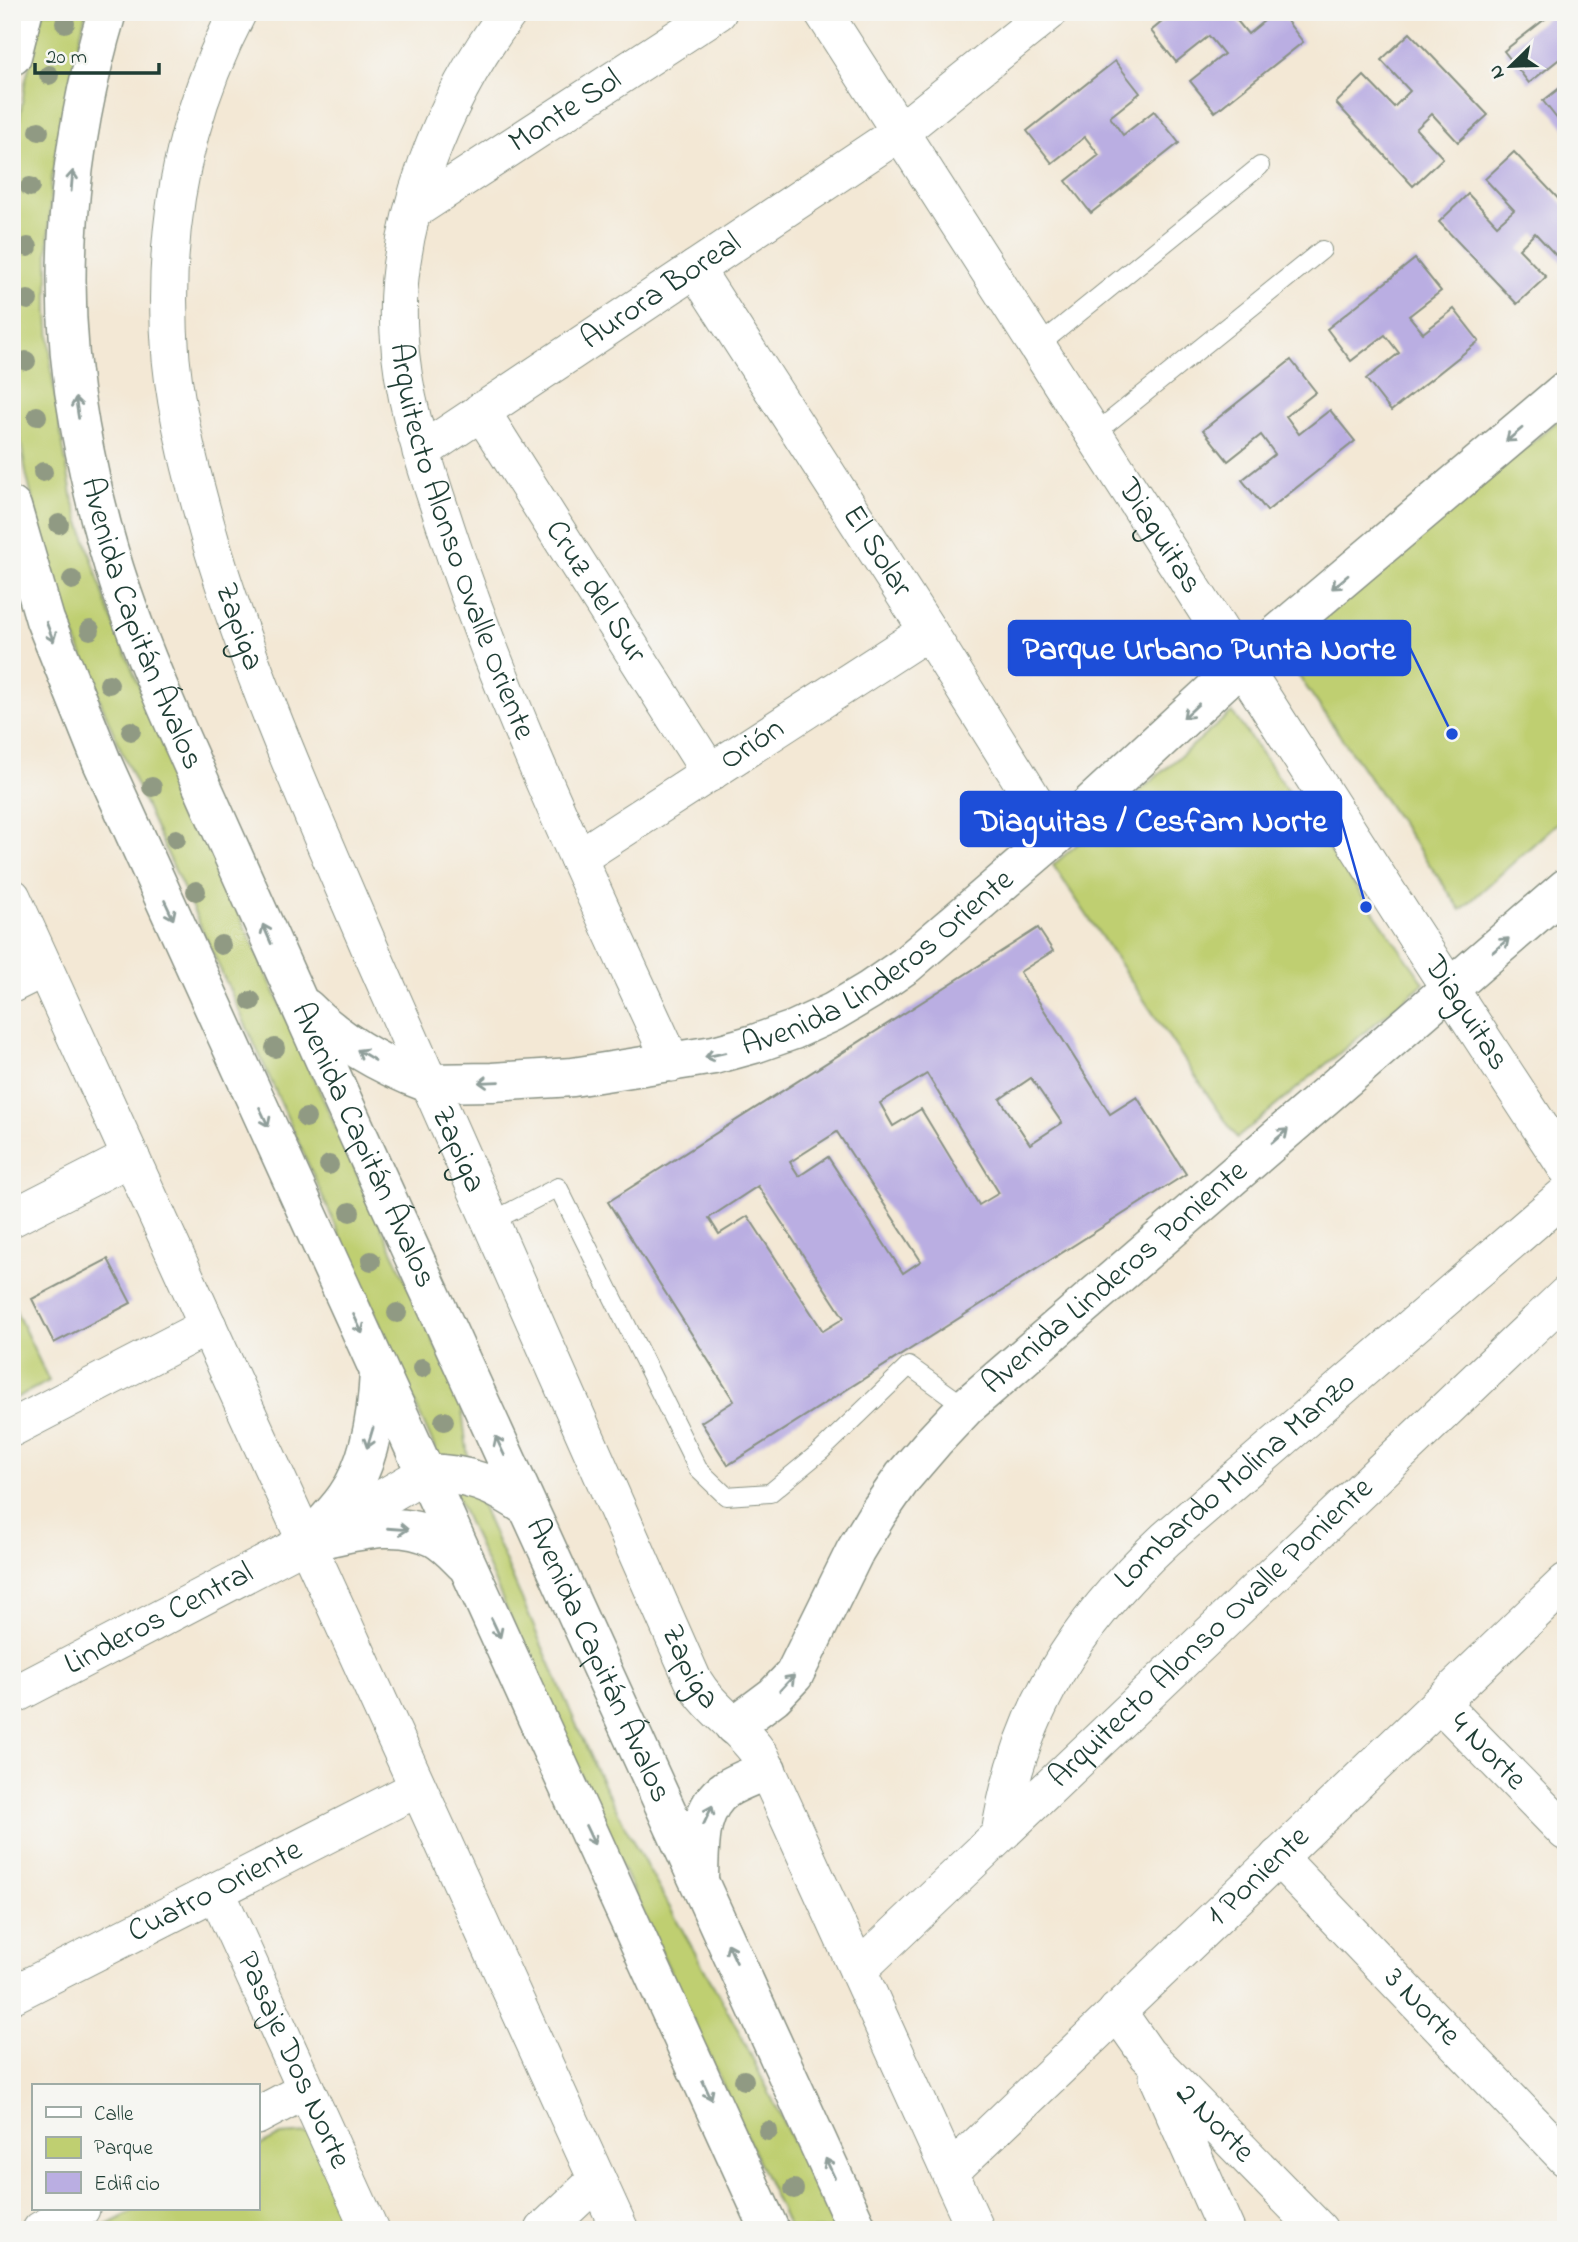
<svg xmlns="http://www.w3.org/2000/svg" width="1578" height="2242" font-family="'Indie Flower',sans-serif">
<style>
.green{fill:#bfcf71;stroke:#6f8652;stroke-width:2}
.building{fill:#baaee2;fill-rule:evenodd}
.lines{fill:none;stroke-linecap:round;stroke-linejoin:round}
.service-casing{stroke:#899284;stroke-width:20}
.minor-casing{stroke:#899284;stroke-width:39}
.tertiary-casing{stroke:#899284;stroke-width:41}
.trunk-casing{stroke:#899284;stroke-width:41}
.service{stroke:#fff;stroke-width:18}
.minor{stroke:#fff;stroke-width:37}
.tertiary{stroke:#fff;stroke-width:38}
.trunk{stroke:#fff;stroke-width:38}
.tree{fill:#909a83}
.oneway{stroke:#8f9e9a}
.labels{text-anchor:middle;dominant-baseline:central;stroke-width:6;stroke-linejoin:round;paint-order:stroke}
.street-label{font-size:32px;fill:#1f3d34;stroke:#f6f6f2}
.leader{fill:none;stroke:#1d4ed8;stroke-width:2.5}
.callout-dot{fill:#1d4ed8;stroke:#f6f6f2;stroke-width:2.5}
.callout{fill:#1d4ed8;stroke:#1d4ed8;stroke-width:2.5}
.callout-label{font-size:33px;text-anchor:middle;font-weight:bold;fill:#fff}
</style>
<rect width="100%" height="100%" fill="#f6f6f2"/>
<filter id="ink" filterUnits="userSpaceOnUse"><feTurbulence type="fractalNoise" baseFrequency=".0143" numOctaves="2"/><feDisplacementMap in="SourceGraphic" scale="14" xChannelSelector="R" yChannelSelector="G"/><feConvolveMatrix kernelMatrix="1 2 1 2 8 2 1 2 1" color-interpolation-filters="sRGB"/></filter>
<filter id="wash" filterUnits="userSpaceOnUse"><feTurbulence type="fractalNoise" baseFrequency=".00686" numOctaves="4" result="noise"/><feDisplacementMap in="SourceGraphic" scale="28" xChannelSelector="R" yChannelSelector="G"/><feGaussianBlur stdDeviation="1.57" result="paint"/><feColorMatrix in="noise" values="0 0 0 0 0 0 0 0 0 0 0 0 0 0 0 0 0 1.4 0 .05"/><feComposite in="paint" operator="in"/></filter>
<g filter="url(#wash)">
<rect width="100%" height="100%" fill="#f3e8d5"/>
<!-- green -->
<path class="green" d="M43,12H86L59,130L51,186L48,253V312L52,375L62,441L73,500L109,612L170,762L461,1402L471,1482L596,1770L636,1847L741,2035L836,2230H790L620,1863L259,1054L152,820L110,725L64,609L41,534L26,473L12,385V170L25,83Z
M1566,414V815L1461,910L1282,652Z
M1232,712L1424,983L1237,1138L1053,865Z
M12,1303L49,1381L12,1400Z
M309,2133L354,2230H97L138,2209H257V2147L281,2135Z"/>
<g id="blocks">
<!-- building -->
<path class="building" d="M1174,12H1239L1234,17L1248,34L1275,12H1280L1303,42L1215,112L1190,81L1224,54L1209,36L1176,62L1151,31Z
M1554,12H1566V62L1562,57L1529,83L1504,51Z
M1410,33L1488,115L1458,142L1432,114L1416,129L1443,158L1413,186L1336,103L1364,76L1394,107L1410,91L1381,60Z
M1115,61L1140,93L1110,117L1123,135L1154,111L1179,143L1091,213L1066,181L1099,155L1085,137L1052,163L1027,131Z
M1566,83V130L1543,101Z
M1514,152L1566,207V258L1562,262L1535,233L1519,249L1546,277L1517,304L1439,222L1468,194L1497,225L1514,210L1485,179Z
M1415,259L1441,291L1409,316L1423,333L1454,309L1479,341L1391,411L1366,379L1399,353L1385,335L1351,361L1327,329Z
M1291,360L1316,392L1286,416L1299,434L1330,410L1355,441L1267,511L1242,480L1275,454L1261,435L1228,461L1203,430Z
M1038,928L1053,951L1020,972L1110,1114L1137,1097L1186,1174L728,1465L701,1422L734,1401L608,1202ZM927,1074L999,1193L979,1205L921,1109L893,1126L880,1103ZM1031,1078L1062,1123L1030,1144L1000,1099ZM837,1132L921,1261L903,1273L828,1157L799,1176L790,1162ZM758,1186L844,1318L823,1331L748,1216L719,1234L709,1218Z
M108,1259L131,1303L54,1343L32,1299Z"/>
</g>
</g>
<g filter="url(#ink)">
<use href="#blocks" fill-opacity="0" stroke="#899284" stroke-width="2"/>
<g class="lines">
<!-- service casing -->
<g class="service-casing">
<path id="service" d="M1038,346L1260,166
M1094,434L1322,250
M489,1223L558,1187L698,1469L726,1496L770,1493L821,1451L909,1366L966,1407"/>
</g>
<!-- minor casing -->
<g class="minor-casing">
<g id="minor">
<path id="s1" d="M238,12C181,121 161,237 171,359C177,421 194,483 211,543C253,683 313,816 371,951C477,1195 585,1438 693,1680C712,1712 742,1727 761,1757L976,2230"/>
<path id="s2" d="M509,12C443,98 392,225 399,333C402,402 426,466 447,531C507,714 592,888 672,1063"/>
<path id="s3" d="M823,12L1409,926L1566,1167"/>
<path id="s4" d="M413,211L718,12"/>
<path id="s5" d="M695,269L928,631L1056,836"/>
<path id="s6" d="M481,411L710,773"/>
<path id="s7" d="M421,452L900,132L1049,12"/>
<path id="s8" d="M578,858L928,631"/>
<path d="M12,897L620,2230"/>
<path d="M12,984L44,968"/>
<path d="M12,1218L131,1157"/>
<path d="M12,1428L208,1326"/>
<path id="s9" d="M12,1696L307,1542L426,1473"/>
<path id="s10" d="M1440,1703L1566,1832"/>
<path id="s11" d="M1000,1834C1019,1712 1076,1623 1166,1539L1566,1194"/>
<path id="s12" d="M1278,1857L1566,2158"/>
<path id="s13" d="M216,1891L370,2230"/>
<path id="s14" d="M858,1970L1566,1295"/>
<path id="s15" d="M12,1995L418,1788"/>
<path id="s16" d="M1117,2011L1147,2054L1319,2230"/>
<path d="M1158,2077L1226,2230"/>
<path d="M257,2116L306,2090"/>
<path id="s17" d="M950,2172L1566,1582"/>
<path d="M41,2230L81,2209"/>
<path d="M544,2230L597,2180"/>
</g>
</g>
<!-- tertiary casing -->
<g class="tertiary-casing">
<g id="tertiary">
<path id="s18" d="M428,1083L492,1082L573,1077L714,1055L754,1044L794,1030L833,1012L870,990L906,965L1056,836L1241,665L1566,390"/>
<path id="s19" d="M734,1726L774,1696L794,1675L855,1551L878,1513L903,1477L934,1441L966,1407L1566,888"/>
</g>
</g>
<!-- trunk casing -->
<g class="trunk-casing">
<g id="trunk">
<path id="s20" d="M107,12C67,146 54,289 80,427C90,482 103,536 121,589C148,669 184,745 218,822C263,924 309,1026 355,1128C522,1496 691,1863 858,2230"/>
<path d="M12,56L23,12"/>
<path d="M12,507L45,620L102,762L770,2230"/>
<path d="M306,1008C341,1043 382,1066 428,1083"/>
<path d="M426,1473C468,1474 493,1483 528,1508"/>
<path d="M307,1542C320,1527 335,1513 346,1497C370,1464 377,1412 379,1373"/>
<path d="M307,1542C348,1534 396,1517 435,1538C446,1544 455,1554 464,1563"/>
<path d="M699,1876C700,1845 698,1808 726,1789C738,1781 754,1776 767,1770"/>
</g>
</g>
<!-- service -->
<use href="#service" class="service"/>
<!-- minor -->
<use href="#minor" class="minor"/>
<!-- tertiary -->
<use href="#tertiary" class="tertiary"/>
<!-- trunk -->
<use href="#trunk" class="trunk"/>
</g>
<!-- trees -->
<g class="tree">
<circle cx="65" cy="23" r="10"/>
<circle cx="49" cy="75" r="10"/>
<circle cx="39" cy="131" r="10"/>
<circle cx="30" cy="187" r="10"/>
<circle cx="28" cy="247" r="10"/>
<circle cx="28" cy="300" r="10"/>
<circle cx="26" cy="361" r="10"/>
<circle cx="37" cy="416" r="10"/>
<circle cx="43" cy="472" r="10"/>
<circle cx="59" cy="524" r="10"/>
<circle cx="72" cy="580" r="10"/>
<circle cx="90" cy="630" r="10"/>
<circle cx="109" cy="684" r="10"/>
<circle cx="131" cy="731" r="10"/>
<circle cx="152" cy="787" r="10"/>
<circle cx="176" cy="839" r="10"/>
<circle cx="196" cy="891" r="10"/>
<circle cx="221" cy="945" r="10"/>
<circle cx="251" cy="1001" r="10"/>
<circle cx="275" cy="1048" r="10"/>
<circle cx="306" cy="1118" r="10"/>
<circle cx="329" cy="1165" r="10"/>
<circle cx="350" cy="1212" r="10"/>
<circle cx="371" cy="1261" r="10"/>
<circle cx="397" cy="1313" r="10"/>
<circle cx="422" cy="1368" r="10"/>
<circle cx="444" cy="1421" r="10"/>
<circle cx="744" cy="2080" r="10"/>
<circle cx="768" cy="2131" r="10"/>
<circle cx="794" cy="2189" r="10"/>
</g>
<!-- one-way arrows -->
<defs><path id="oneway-shaft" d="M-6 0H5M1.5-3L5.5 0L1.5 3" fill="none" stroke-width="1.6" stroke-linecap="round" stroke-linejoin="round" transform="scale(1.75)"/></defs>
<g class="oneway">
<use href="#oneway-shaft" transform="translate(72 181) rotate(-85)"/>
<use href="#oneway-shaft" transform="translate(77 408) rotate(-99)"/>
<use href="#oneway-shaft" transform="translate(1514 435) rotate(140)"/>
<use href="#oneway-shaft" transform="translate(1340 582) rotate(140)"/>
<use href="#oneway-shaft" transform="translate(50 632) rotate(69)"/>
<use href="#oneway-shaft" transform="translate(1191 711) rotate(137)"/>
<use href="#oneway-shaft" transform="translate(169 910) rotate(65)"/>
<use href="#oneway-shaft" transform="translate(267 934) rotate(-114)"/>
<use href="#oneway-shaft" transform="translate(1501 945) rotate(-41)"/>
<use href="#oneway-shaft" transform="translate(366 1055) rotate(-149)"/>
<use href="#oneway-shaft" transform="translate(715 1055) rotate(167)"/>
<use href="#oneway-shaft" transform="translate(489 1082) rotate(178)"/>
<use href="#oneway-shaft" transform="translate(264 1117) rotate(65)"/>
<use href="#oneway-shaft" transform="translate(1280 1136) rotate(-41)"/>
<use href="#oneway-shaft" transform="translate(358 1324) rotate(65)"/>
<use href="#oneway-shaft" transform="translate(370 1438) rotate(107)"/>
<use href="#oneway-shaft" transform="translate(500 1446) rotate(-115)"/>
<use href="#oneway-shaft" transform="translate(398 1529) rotate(4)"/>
<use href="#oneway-shaft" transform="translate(496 1628) rotate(65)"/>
<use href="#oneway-shaft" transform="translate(787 1683) rotate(-47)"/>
<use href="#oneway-shaft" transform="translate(708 1815) rotate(-65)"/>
<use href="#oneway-shaft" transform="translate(590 1835) rotate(65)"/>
<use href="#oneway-shaft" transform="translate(732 1953) rotate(-115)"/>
<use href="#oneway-shaft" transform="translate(707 2090) rotate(65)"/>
<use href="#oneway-shaft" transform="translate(830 2168) rotate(-115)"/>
</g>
</g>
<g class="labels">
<!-- street labels -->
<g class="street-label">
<text stroke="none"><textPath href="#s4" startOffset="182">Monte Sol</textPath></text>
<text stroke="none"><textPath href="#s7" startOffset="289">Aurora Boreal</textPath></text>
<text stroke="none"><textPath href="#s3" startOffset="623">Diaguitas</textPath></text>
<text stroke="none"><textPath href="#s2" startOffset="564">Arquitecto Alonso Ovalle Oriente</textPath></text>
<text stroke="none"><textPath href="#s5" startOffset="336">El Solar</textPath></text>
<text stroke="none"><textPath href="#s6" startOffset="214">Cruz del Sur</textPath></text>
<text stroke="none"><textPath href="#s20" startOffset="626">Avenida Capitán Ávalos</textPath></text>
<text stroke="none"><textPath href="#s1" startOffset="635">Zapiga</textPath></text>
<text stroke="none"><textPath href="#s8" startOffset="208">Orión</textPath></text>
<text stroke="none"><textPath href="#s18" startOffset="478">Avenida Linderos Oriente</textPath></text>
<text stroke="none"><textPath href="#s3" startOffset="1190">Diaguitas</textPath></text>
<text stroke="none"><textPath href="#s20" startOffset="1194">Avenida Capitán Ávalos</textPath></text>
<text stroke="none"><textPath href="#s1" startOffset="1202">Zapiga</textPath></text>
<text stroke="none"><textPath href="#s19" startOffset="597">Avenida Linderos Poniente</textPath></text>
<text stroke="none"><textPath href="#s11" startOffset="436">Lombardo Molina Manzo</textPath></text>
<text stroke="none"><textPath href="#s9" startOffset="166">Linderos Central</textPath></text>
<text stroke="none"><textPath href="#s14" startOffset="488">Arquitecto Alonso Ovalle Poniente</textPath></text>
<text stroke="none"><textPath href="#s20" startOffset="1760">Avenida Capitán Ávalos</textPath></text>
<text stroke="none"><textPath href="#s1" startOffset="1769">Zapiga</textPath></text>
<text stroke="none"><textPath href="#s10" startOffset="68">4 Norte</textPath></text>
<text stroke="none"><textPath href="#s17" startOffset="427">1 Poniente</textPath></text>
<text stroke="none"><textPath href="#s15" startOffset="228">Cuatro Oriente</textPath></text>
<text stroke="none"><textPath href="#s12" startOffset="208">3 Norte</textPath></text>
<text stroke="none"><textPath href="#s13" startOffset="186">Pasaje Dos Norte</textPath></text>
<text stroke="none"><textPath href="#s16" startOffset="149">2 Norte</textPath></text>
</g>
</g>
<!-- callouts -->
<path class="leader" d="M1452 734L1410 648M1366 907L1341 819"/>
<g class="callout-dot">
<circle cx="1452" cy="734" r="7"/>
<circle cx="1366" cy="907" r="7"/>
</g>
<g class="callout">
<rect x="1009" y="621" width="401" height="54" rx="7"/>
<rect x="961" y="792" width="380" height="54" rx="7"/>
</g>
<g class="callout-label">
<text x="1209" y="659">Parque Urbano Punta Norte</text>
<text x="1151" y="831">Diaguitas / Cesfam Norte</text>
</g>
<!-- margin -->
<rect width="1578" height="2242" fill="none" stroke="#f6f6f2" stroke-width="42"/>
<!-- legend -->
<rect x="32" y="2084" width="228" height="126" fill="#f6f6f2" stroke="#a0aca6" stroke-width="2"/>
<rect x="46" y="2107" width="35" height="10" fill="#ffffff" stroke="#a0aca6" stroke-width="2"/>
<text x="94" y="2120" font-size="21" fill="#1f3d34">Calle</text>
<rect x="46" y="2137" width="35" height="21" fill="#bfcf71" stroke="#a0aca6" stroke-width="2"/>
<text x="94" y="2154" font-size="21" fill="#1f3d34">Parque</text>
<rect x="46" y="2172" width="35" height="21" fill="#baaee2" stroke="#a0aca6" stroke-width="2"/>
<text x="94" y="2190" font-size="21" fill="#1f3d34">Edificio</text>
<!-- north arrow -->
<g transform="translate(1511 66) rotate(247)" stroke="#f6f6f2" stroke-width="5" paint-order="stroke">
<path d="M0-5L12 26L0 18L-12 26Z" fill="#1f3d34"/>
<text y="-10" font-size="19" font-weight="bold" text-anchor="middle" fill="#1f3d34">N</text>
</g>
<!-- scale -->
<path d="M35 63v10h124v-10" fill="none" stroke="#1f3d34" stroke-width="3.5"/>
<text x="46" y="63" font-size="21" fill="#1f3d34" stroke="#f6f6f2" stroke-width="5" paint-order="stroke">20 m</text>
</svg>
